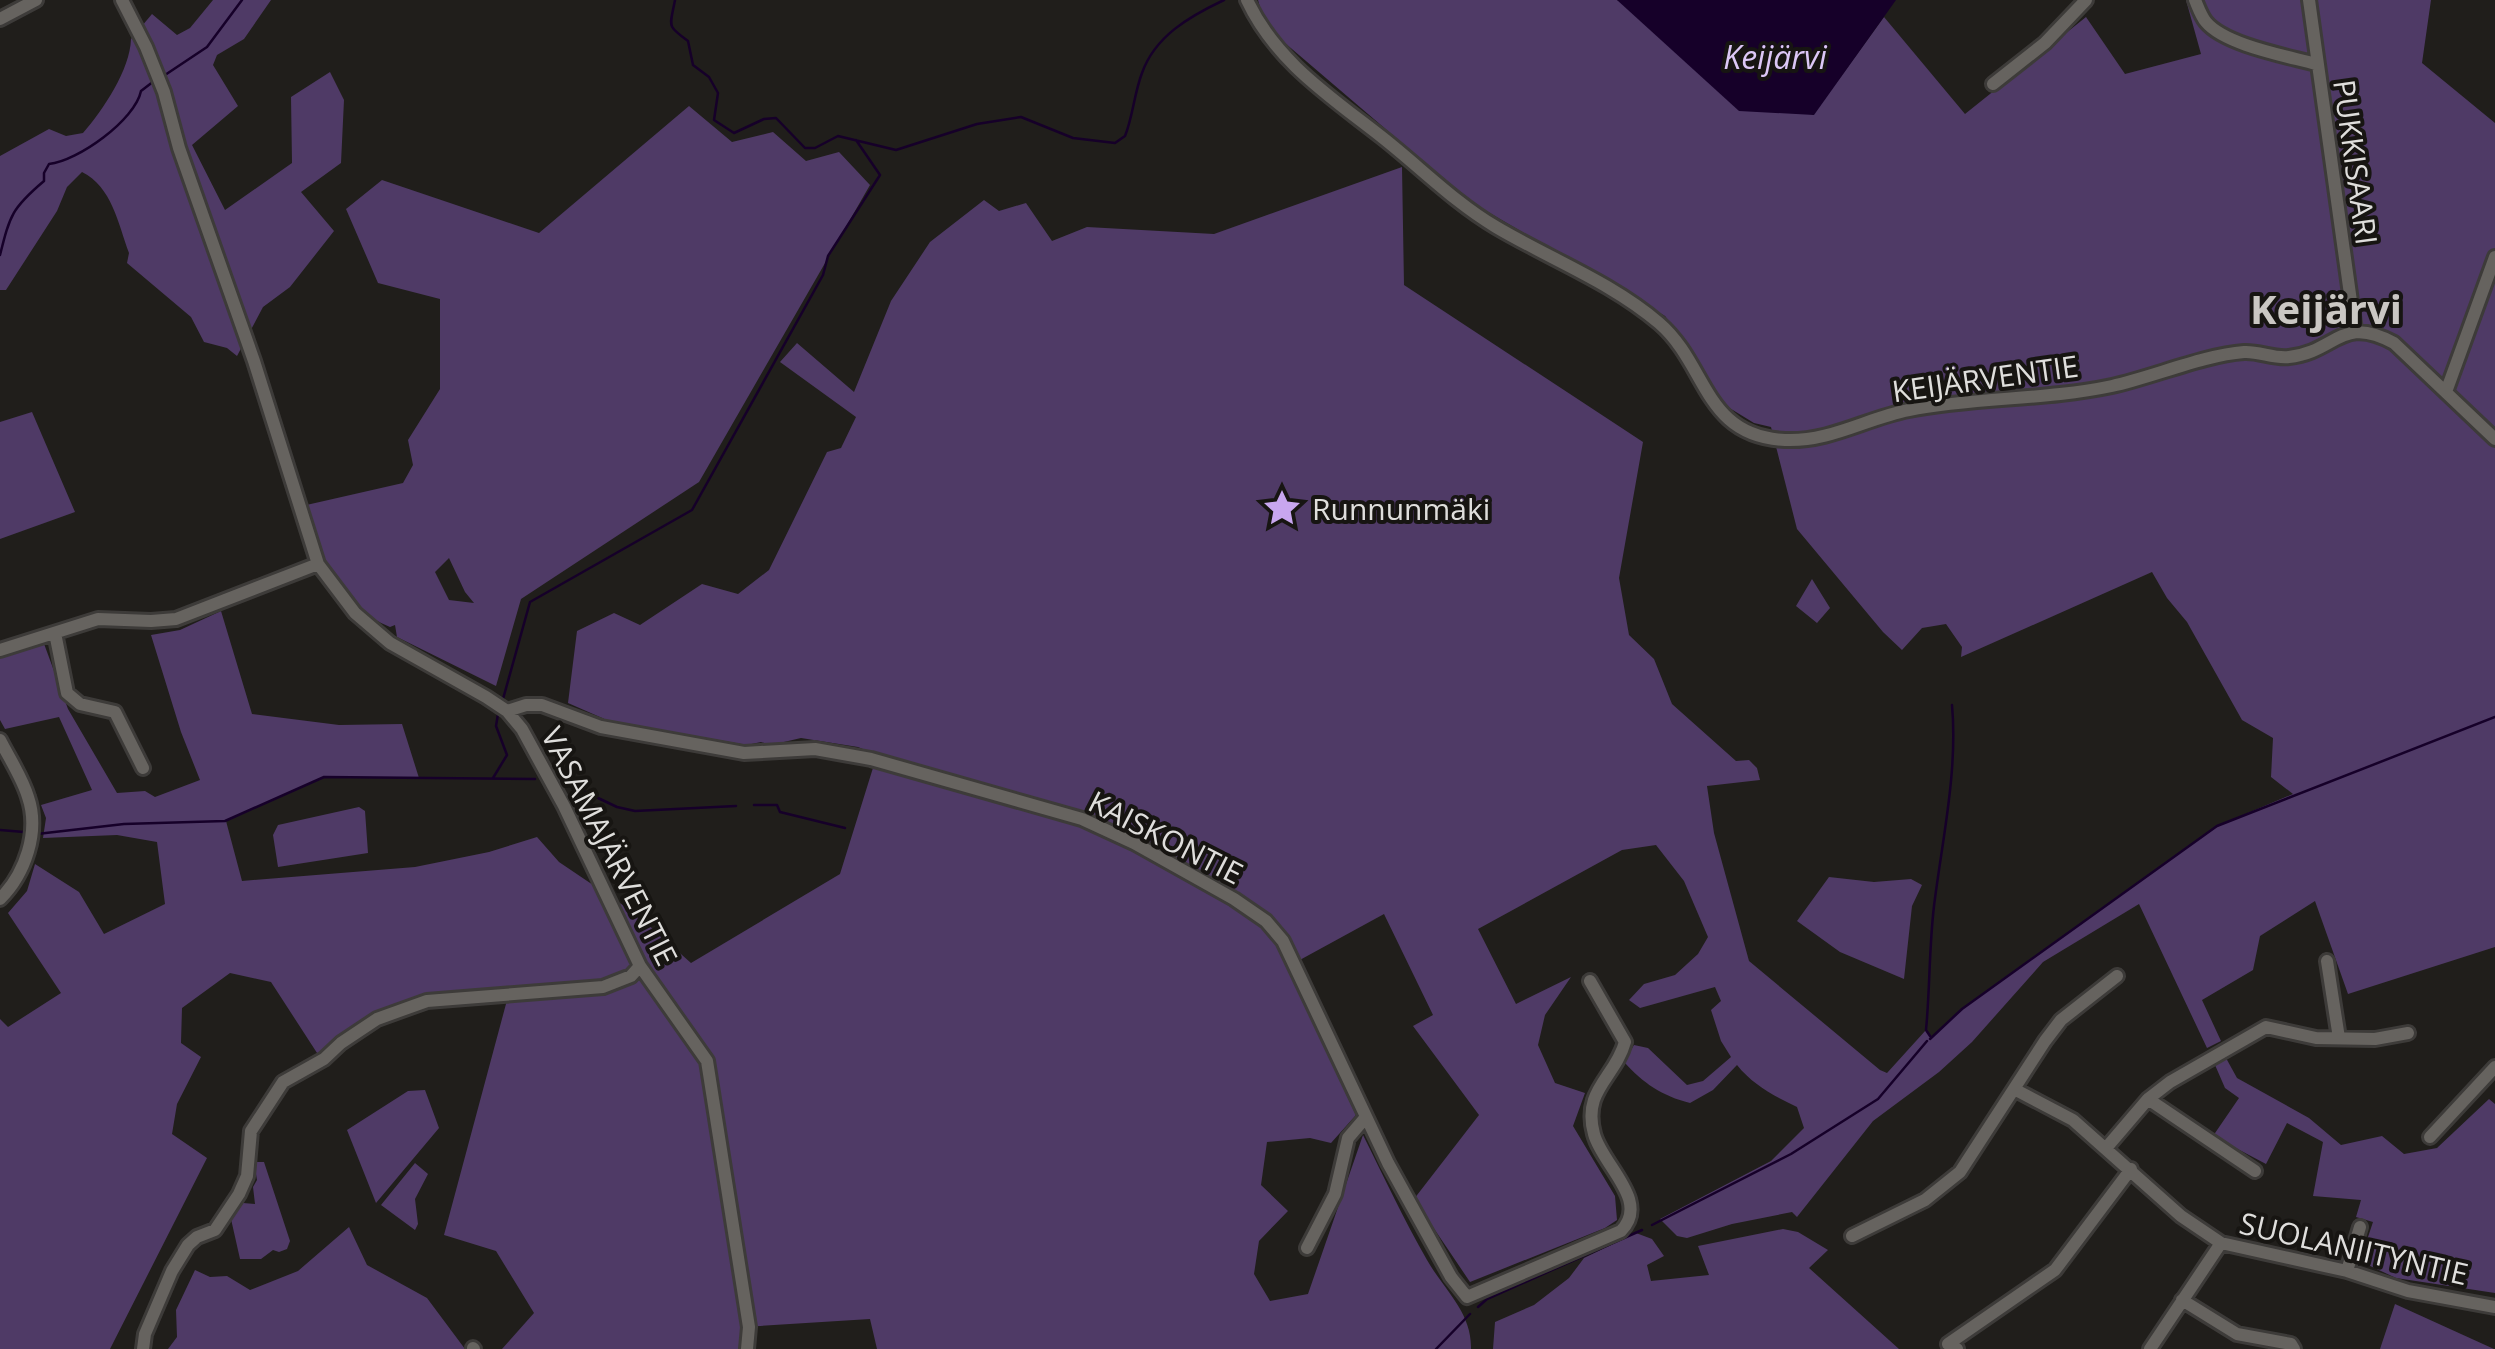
<svg xmlns="http://www.w3.org/2000/svg" width="2495" height="1349" font-family="'Open Sans',sans-serif">
<style>
.green{fill:#4f3a66;fill-rule:evenodd}
.water{fill:#160029}
.lines{fill:none;stroke-linecap:round;stroke-linejoin:round}
.stream{stroke:#160029;stroke-width:2.5}
.minor-casing{stroke:#3d3b39;stroke-width:18}
.minor{stroke:#66635f;stroke-width:12}
.labels{text-anchor:middle;dominant-baseline:central;stroke-width:8;stroke-linejoin:round;paint-order:stroke}
.street-label{font-size:30px;fill:#dfdedc;stroke:#171512}
.poi-label{font-size:30px;fill:#dfdedc;stroke:#171512;text-anchor:start}
.water-label{font-size:32px;font-style:italic;fill:#dcc7f6;stroke:#171512}
.district-label{font-size:40px;font-weight:bold;fill:#cac7c3;stroke:#171512}
</style>
<rect width="100%" height="100%" fill="#201e1b"/>
<!-- green -->
<path class="green" d="M213,0H271L244,39L217,55L213,65L238,106L192,145L225,210L292,163L291,97L330,72L344,100L341,163L301,192L334,231L290,287L263,307L237,356L227,348L204,342L191,317L127,263L129,253C118,223 112,187 82,172L67,187L57,211L6,290H0V156L49,129L66,136L83,133C103,110 130,70 131,39L152,14L177,35L190,28Z
M1258,0H1617L1813,115L1884,17L1965,114L2086,17L2125,74L2201,54L2186,0H2431L2422,63L2495,123V947L2348,994L2315,901L2260,936L2253,970L2202,1000L2221,1041L2207,1048L2139,904L2043,962L1972,1042L1939,1072L1873,1121L1797,1217L1792,1212L1732,1224L1687,1238L1677,1236L1660,1219L1771,1161L1804,1128L1797,1107C1774,1096 1753,1085 1737,1065L1713,1090L1690,1103C1662,1096 1643,1083 1624,1062L1634,1045L1648,1048L1687,1085L1703,1081L1731,1057L1721,1041L1711,1010L1721,1001L1715,987L1640,1008L1629,1000L1644,984L1675,975L1698,954L1708,937L1684,881L1656,845L1622,850L1478,929L1516,1004L1571,977L1545,1015L1538,1045L1555,1083L1585,1093L1573,1126L1615,1196L1617,1220L1605,1228L1470,1282L1414,1199L1479,1115L1413,1026L1433,1015L1384,914L1287,967L1356,1115L1331,1143L1310,1138L1267,1142L1261,1185L1288,1211L1259,1241L1254,1274L1270,1301L1308,1294L1363,1135C1384,1177 1404,1220 1427,1260C1444,1290 1472,1312 1471,1349H877L870,1319L744,1327L741,1349H502L534,1313L496,1251L444,1235L510,989C426,996 385,996 319,1056L271,982L230,973L182,1008L181,1043L201,1057L177,1104L172,1134L207,1158L110,1349H0V1019L8,1027L61,993L8,913L27,891L35,864L79,892L104,934L165,904L157,842L117,835L43,838L46,818L41,805L92,790L59,717L5,729L0,720V656L43,641L68,709L117,793L145,791L155,797L200,780L181,732L151,635L180,630L221,611L252,714L339,725L402,724L419,778L324,777L226,821L242,881L415,867L489,852L537,837L559,862L636,914L691,963L840,874L877,755L858,747L801,738L771,745L761,742L747,745L609,721L568,703L577,631L614,613L640,625L702,584L738,594L769,570L827,452L841,448L856,417L780,362L797,343L854,392L891,301L930,242L984,200L999,211L1026,203L1052,241L1087,227L1214,234L1402,167L1404,285L1643,442L1619,578L1629,635L1654,659L1672,704L1736,761L1749,760L1757,768L1760,780L1707,786L1714,833L1749,961L1880,1070L1887,1073L1926,1030L1932,1037L1962,1009L2217,826L2293,794L2271,777L2273,738L2242,720L2187,622L2167,598L2152,572L1961,657L1962,647L1946,624L1922,628L1902,650L1883,632L1797,529L1771,427L1754,423L1718,401L1698,361L1665,316L1471,202L1265,26Z
M689,106L732,142L773,132L806,161L839,152L870,185L699,482L521,599L496,686L397,637L395,625L390,627C341,608 320,552 302,506L403,483L413,465L408,440L440,389V299L378,283L346,209L382,180L539,233ZM449,558L465,592L474,603L449,600L435,572Z
M32,412L75,512L0,539V422Z
M1812,579L1830,608L1817,623L1796,606Z
M359,807L365,811L368,853L278,867L273,835L278,825Z
M1829,877L1874,882L1911,879L1922,885L1912,906L1904,979L1840,952L1797,921Z
M2226,1058L2237,1078L2309,1118L2341,1145L2382,1136L2404,1154L2437,1148L2489,1099L2495,1104V1293L2396,1278L2366,1264L2363,1252L2373,1222L2356,1217L2361,1200L2313,1196L2323,1142L2287,1123L2266,1164L2213,1136L2239,1098L2225,1088L2215,1065Z
M425,1090L439,1128L376,1203L347,1130L408,1091Z
M254,1162H264L290,1241L287,1249L279,1252L273,1250L261,1259H240L231,1219L243,1203L255,1204L253,1187L257,1180Z
M415,1163L428,1174L415,1199L418,1224L415,1230L381,1205Z
M349,1227L367,1265L427,1298L465,1349H168L177,1337L176,1310L195,1270L210,1277L227,1276L250,1290L298,1271Z
M1783,1229L1798,1232L1828,1250L1809,1268L1899,1349H1493L1495,1322L1534,1305L1569,1278L1584,1258L1636,1233L1652,1239L1664,1256L1647,1265L1651,1281L1709,1275L1698,1246Z
M2395,1304L2494,1349H2380Z"/>
<!-- water -->
<path class="water" d="M1617,0H1896L1814,115L1739,111Z"/>
<g class="lines">
<!-- stream -->
<path class="stream" d="M675,0C670,27 666,25 688,41L693,65L709,77L718,93L714,120L734,133L764,119L776,118L805,148H815L838,136L896,150L977,124L1021,117L1073,138L1115,143L1125,136C1133,116 1134,94 1142,73C1155,36 1190,16 1224,0
M162,77L207,47L242,0
M0,255C10,215 12,208 44,181V173L49,164C78,161 135,120 141,91L154,81
M503,699L530,602L692,510L823,275L828,256L880,175L856,140
M493,778L507,755L496,726L498,714
M558,779L617,807L635,811L736,806
M754,805H777L780,812L845,828
M0,830L24,832
M37,834L124,824L225,821L324,777L535,779
M1930,1036L1926,1030C1930,989 1929,948 1934,906C1942,841 1958,771 1952,705
M1930,1039L1962,1009L2217,826L2495,717
M1652,1225L1791,1154L1878,1099L1927,1041
M1478,1307L1487,1299L1642,1230
M1436,1349L1470,1314"/>
<!-- minor casing -->
<g class="minor-casing">
<path id="minor" d="M122,0L146,47L164,92L179,148L254,361L318,564L355,613L390,643L486,697L507,711L522,729L564,806L640,966L707,1061L749,1327L747,1349
M1247,0C1276,62 1331,97 1383,138C1421,168 1454,202 1496,227C1550,259 1611,282 1659,323C1708,365 1703,436 1785,440C1830,442 1867,418 1909,410C1976,397 2046,400 2112,386C2153,377 2204,355 2244,352C2259,351 2274,359 2289,357C2336,352 2341,314 2394,343L2495,439
M2195,0C2198,7 2201,16 2206,22C2225,45 2287,56 2316,64
M2309,0L2355,330
M0,19L36,0
M1993,84L2045,43L2086,0
M2446,392L2495,257
M55,633L67,693L80,704L115,712L143,768
M0,650L98,619L151,621L176,619L318,564
M507,711L526,705H542L601,727L744,753L815,749L871,759L1082,819L1134,843L1234,899L1266,921L1283,941L1388,1163L1451,1277L1467,1297L1621,1231C1651,1201 1602,1165 1594,1134C1582,1090 1615,1078 1625,1042L1590,981
M0,740C9,758 22,777 28,797C40,832 25,874 0,899
M2327,961L2339,1038
M2014,1089L2073,1120L2181,1216L2221,1243L2347,1271L2408,1291L2495,1307
M2148,1099L2255,1171
M2430,1137L2495,1067
M2107,1147L2148,1099L2170,1082L2266,1027L2316,1038L2375,1039L2408,1033
M1852,1236L1925,1200L1960,1172L2045,1041L2061,1020L2117,976
M1307,1248L1335,1194L1348,1138L1366,1117
M2347,1271L2360,1227
M2182,1300L2237,1334L2291,1344L2294,1349
M473,1348L474,1349
M143,1349L145,1334L172,1271L188,1245L197,1237L215,1230L239,1194L247,1176L251,1131L283,1082L324,1059L341,1043L377,1019L427,1001L603,987L631,976L640,966
M1957,1349L1948,1344L2055,1270L2131,1169
M2150,1349L2221,1243"/>
</g>
<!-- minor -->
<use href="#minor" class="minor"/>
</g>
<!-- icons -->
<defs>
<g id="sight-bare" transform="scale(3)"><path d="M0-6L1.8-2.2L6-1.7L2.9 1.2L3.7 5.4L0 3.3L-3.7 5.4L-2.9 1.2L-6-1.7L-1.8-2.2Z" fill="#c8a6ef" stroke="#171512" stroke-width="2.5" paint-order="stroke"/></g>
</defs>
<g fill-rule="evenodd">
<use href="#sight-bare" x="1282" y="508"/>
</g>
<g class="labels">
<!-- street labels -->
<g class="street-label">
<text transform="translate(2356 162) rotate(82)">PUKKISAARI</text>
<text transform="translate(1985 378) rotate(-8)">KEIJÄRVENTIE</text>
<text transform="translate(1166 837) rotate(27)">KAISKONTIE</text>
<text transform="translate(610 846) rotate(63)">VASAMAJÄRVENTIE</text>
<text transform="translate(2354 1248) rotate(13)">SUOLANIITYNTIE</text>
</g>
<!-- poi labels -->
<g class="poi-label">
<text x="1312" y="508">Runnunmäki</text>
</g>
<!-- water labels -->
<g class="water-label">
<text x="1775" y="56">Keijärvi</text>
</g>
<!-- district labels -->
<g class="district-label">
<text x="2326" y="308">Keijärvi</text>
</g>
</g>
</svg>
